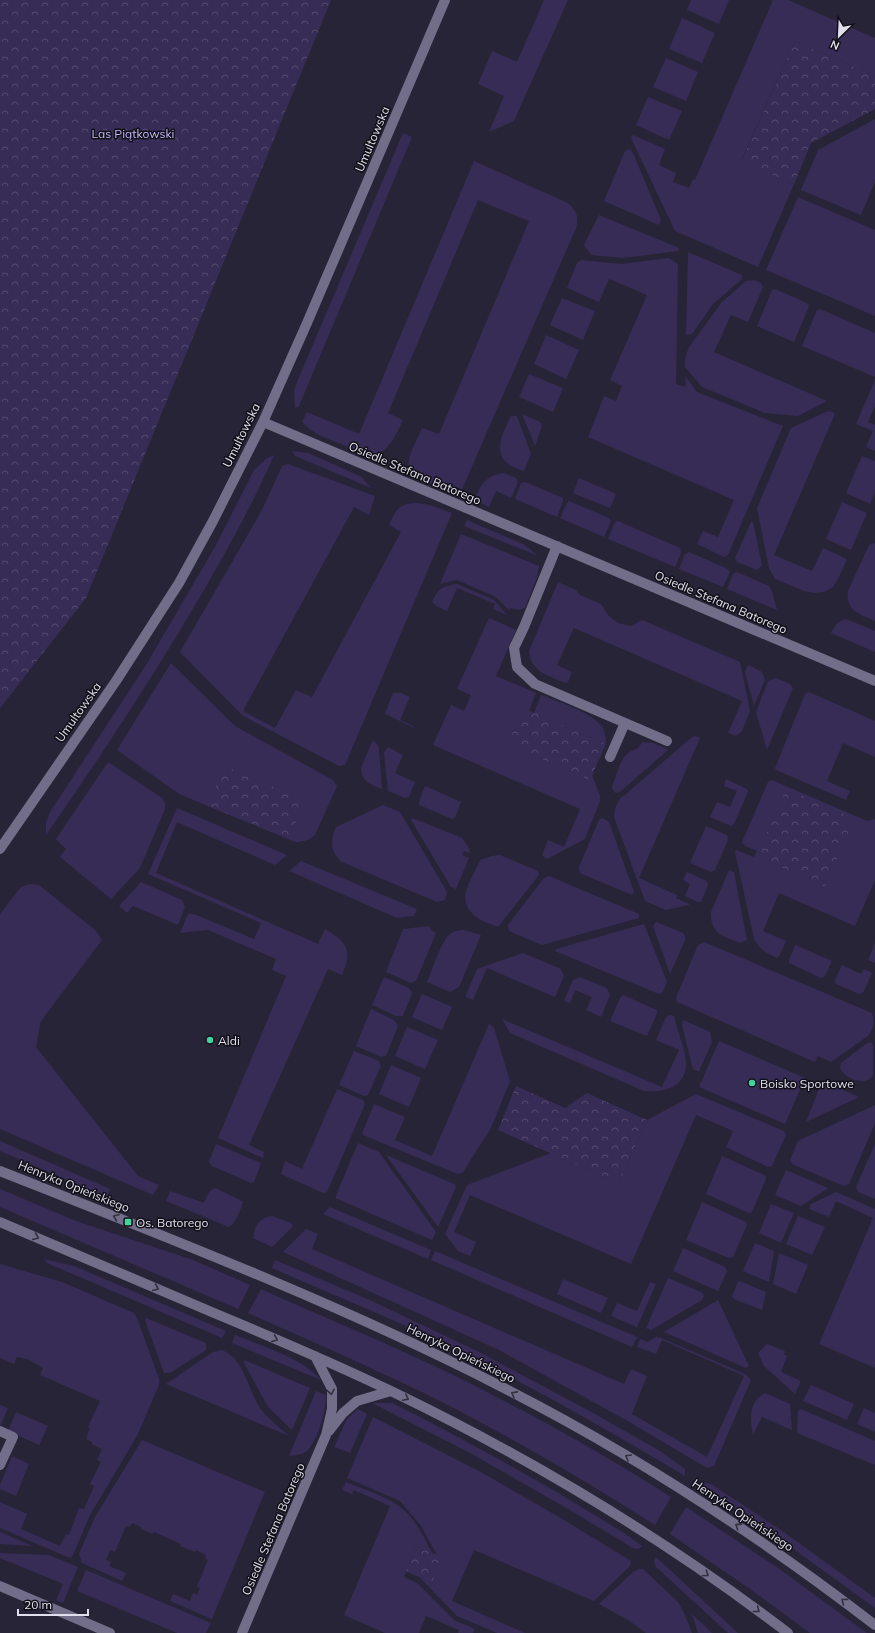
<svg xmlns="http://www.w3.org/2000/svg" width="875" height="1633" font-family="Mulish,sans-serif">
<style>
.green{fill:#372c56}
.forest{fill:url(#forest-crowns)}
.lines{fill:none;stroke-linecap:round;stroke-linejoin:round}
.minor{stroke:#726d88;stroke-width:10}
.oneway{stroke:#33303f}
.poi-dot{fill:#41d4a1;stroke:#110f17;stroke-width:1.5}
.labels{text-anchor:middle;dominant-baseline:central;stroke-width:3;stroke-linejoin:round;paint-order:stroke}
.park-label{font-size:12px;fill:#c4b6fc;stroke:#110f17}
.street-label{font-size:12px;fill:#e1dfeb;stroke:#110f17}
.poi-label{font-size:12px;fill:#e1dfeb;stroke:#110f17;text-anchor:start}
</style>
<defs>
<pattern id="forest-crowns" width="20" height="18" patternUnits="userSpaceOnUse"><rect width="20" height="18" fill="#372c56"/><path d="M2 6a3 3 0 1 1 6 0M12 15a3 3 0 1 1 6 0" fill="none" stroke="#544a6e"/></pattern>
</defs>
<rect width="100%" height="100%" fill="#282437"/>
<!-- green -->
<path class="green" d="M544,0H568L514,121L489,132L504,96L478,84L492,51L517,62Z
M691,0H729L719,24L687,10Z
M773,0H788L875,38V76L795,41L741,161L794,184L758,267L675,231L631,138L633,135L665,149L659,165L676,173L673,182L689,188L693,179L695,180Z
M682,18L715,33L702,63L669,49Z
M666,58L698,72L686,101L653,87Z
M648,97L682,111L669,140L636,125Z
M875,119V182L861,215L801,190L818,150Z
M403,133L412,137L299,406L295,408L294,391L297,382Z
M629,149L633,153L661,220L659,225L604,201L625,151Z
M474,161L568,203C577,211 579,217 576,228L460,494C447,490 405,478 409,460C411,449 418,438 422,428L439,434L529,221L478,200L388,413L403,420C384,462 377,459 336,442C323,437 312,433 302,422L307,412L359,434Z
M798,197L875,230V316L766,270Z
M599,215L679,248L678,251L623,258L591,255L584,245Z
M688,252L742,275V279L713,304L692,334L686,335Z
M669,258L678,264L676,384L685,387L686,384L685,376L697,392L783,426L728,555L724,557L697,544L703,531L718,537L734,500L588,437L604,396L616,401L622,386L610,380L647,295L609,279L599,302L567,288L577,263L581,260L621,264Z
M754,280L761,283L763,287L748,322L731,315L714,352L827,401L798,416L765,413L702,387L685,367V358L689,347L722,302L746,281Z
M775,289L807,303L809,306L794,342L757,326L772,290Z
M562,298L595,311L583,340L550,325Z
M820,309L875,333V377L802,346L817,310Z
M546,335L579,350L566,379L534,364Z
M529,374L563,388L553,412L519,397Z
M875,380V406L868,422L875,425V451L866,447L873,431L856,424Z
M828,411L834,413V416L774,555L812,571L823,548L847,559L838,579L833,587L824,592L814,593L804,591L775,579L769,568L757,508L791,428Z
M522,414L540,422L542,426L535,446Z
M511,416H517L531,454L524,471C519,469 511,467 507,463C492,451 505,429 511,416Z
M292,451L308,453L362,477L371,488L295,456Z
M274,455C254,502 229,546 204,590C155,674 102,755 46,835V822L50,812L146,665L216,545L254,470L266,459Z
M862,456L875,461V493L870,504L846,493Z
M288,464L375,496L369,515L354,507L243,711L275,728L296,690L312,697L401,532L389,525C392,519 395,511 400,507C416,497 437,508 452,513L345,765L339,766L243,716L180,652L262,510L282,466Z
M504,473L516,478L518,482L511,498L496,491L489,507L475,500C481,484 485,476 504,473Z
M579,478L616,494L610,508L573,493Z
M525,482L563,498V501L557,517L515,499L521,483Z
M569,501L609,518L611,521L604,537L560,518L567,503Z
M842,502L867,513L851,550L826,539Z
M467,520L523,544L530,549L536,555L464,526Z
M618,521L680,548L681,553L675,567L608,539L615,522Z
M751,522H753L762,565L757,570L737,562L735,558Z
M461,534L539,566L537,577L525,608L519,610L510,608L509,610L496,597L457,580L440,584Z
M875,543V621C860,614 845,611 848,591L869,545Z
M689,552L728,569L730,572L723,587L679,569L685,554Z
M737,572L769,586L772,591L777,610L727,589L733,574Z
M558,582L576,590L580,595L601,604L608,615L618,623L631,626L642,620L740,662L750,711L742,731L736,736L728,733L742,701L574,628L557,665L572,672L568,682L565,683C547,675 531,672 529,651Z
M457,584L494,600L507,615L493,609L495,604L457,588L447,611L438,607L432,602C439,587 442,587 457,584Z
M489,618L516,630L496,676L536,693L529,711L523,708L590,779L592,775L600,796V801L585,839L547,859L542,855L548,840L564,847L580,809L433,745L451,705L464,711L471,695L457,689Z
M846,619L875,631V652L831,633C835,626 837,621 846,619Z
M171,663L235,726L333,780L337,786L315,835C309,840 303,842 295,842L179,794L117,750Z
M748,665L762,672L765,680L754,706L745,672Z
M776,678L790,684L793,688L767,750L756,712L768,681Z
M809,692L875,721V757L843,743L827,781L850,791L846,800L776,770L775,768L805,694Z
M393,693H401L410,697L400,720L415,727V728L385,714Z
M541,695C558,702 594,713 603,728C605,733 606,739 606,744L534,713Z
M695,736L700,738L639,878L677,895L676,898L689,904V905L666,910L645,901L614,817C614,810 616,805 620,799L691,738Z
M375,741L379,748L382,789C372,785 361,782 361,768L372,742Z
M642,742L653,743L668,750L620,792L617,793L614,792L612,787C616,777 619,762 627,754C634,748 638,751 642,742Z
M388,747L403,755L395,773L415,782L409,797L405,798L388,791L384,753Z
M108,762L162,798L165,803V809L140,868L111,899L60,857L66,849L56,839Z
M726,779L747,789L748,792L734,824L731,826L710,817L717,802L730,807L737,791L724,786Z
M772,780L867,821L875,819V880L855,926L779,893L763,931L786,941L780,955L777,958C766,953 759,949 754,939L735,852L736,850L754,857L757,851L745,846L742,842L768,782Z
M425,786L461,802L455,818L452,819L419,805V802Z
M383,805L400,812L446,890L447,893L445,900L437,902L342,862C330,852 330,841 336,827Z
M177,808L287,855L275,865L177,822L156,873L318,944L325,929C348,943 352,950 342,975L328,969L249,1145L264,1152L263,1158L218,1138L286,976L272,970L276,959L208,930L180,933L188,914H194L254,939L261,923L148,874Z
M412,818L462,838L469,848L470,853L464,851L462,855L469,858L456,889L451,887L411,820Z
M603,818L609,822L634,892L632,895L580,873L579,867L598,822L600,819Z
M706,826L727,835L728,840L715,870L711,872L690,863Z
M500,855L538,871L539,875L498,927C492,924 483,922 478,918C453,902 471,881 480,860L492,856Z
M301,861L417,909L414,916L397,918L289,871Z
M729,870L734,872L747,940L740,943C723,936 710,934 711,912Z
M687,872L707,881L708,885L701,902H698L685,896L690,884L683,880Z
M549,876L639,914V918L542,945L509,931L508,925L544,878Z
M141,882L182,900L185,907L178,925L133,906L128,912H126L119,906Z
M30,884L39,885L95,930L102,940L44,1017L40,1024L36,1047L138,1176L159,1185L153,1195L0,1129V914L21,887Z
M656,922L683,933L685,936V940L670,974L653,926Z
M644,924L667,982L663,992L659,994L555,951L556,949Z
M429,926L431,930L436,933L416,981L411,983L386,972L403,929Z
M464,930L481,935L459,987L450,992L427,982C432,971 441,942 449,935C453,931 459,930 464,930Z
M704,942L872,1013C875,1022 874,1029 868,1036L831,1062L818,1056L815,1062L677,1002L676,998L698,945Z
M875,943V963L868,960Z
M795,945L832,961L825,976L821,978L789,963V960Z
M523,953L561,969L564,976L555,997L487,968L473,1000L466,997V995L477,969Z
M842,965L861,974L864,969L872,973L863,993L859,994L836,984L835,980Z
M384,977L409,988L412,993L403,1016H396L372,1005Z
M580,977L607,988L610,995L601,1017L586,1010L592,997L575,990L570,1003L564,1001L573,980Z
M422,994L452,1007L442,1030L412,1017Z
M623,995L657,1010V1013L647,1036L610,1021L620,998Z
M371,1009L394,1020L398,1026L386,1056L381,1057L356,1046Z
M669,1015L674,1016C677,1030 685,1048 686,1062C687,1087 664,1093 644,1091L510,1033L502,1019L662,1087L679,1050L656,1040L666,1017Z
M683,1020L710,1032L712,1042L699,1071L694,1070L692,1066L682,1025Z
M489,1024L494,1028L510,1081L491,1128L463,1172L459,1174L455,1173L363,1135L362,1133L374,1104L405,1117L395,1140L432,1156Z
M407,1027L438,1040L425,1069L395,1056Z
M719,1041L805,1078L785,1124L699,1087Z
M871,1042L873,1046V1075C867,1087 844,1079 840,1068L841,1063L867,1043Z
M354,1051L379,1061L381,1066L368,1095L364,1096L339,1085Z
M391,1065L421,1078L409,1107L379,1094Z
M827,1083L859,1097L806,1122L819,1089Z
M337,1089L363,1100L365,1104L327,1192L323,1193L281,1174L285,1161L302,1169Z
M696,1094L784,1131L786,1135L772,1166L768,1167L726,1147L733,1131L696,1115L631,1264L470,1195L454,1232L476,1242L470,1256L458,1251L445,1234L467,1185L551,1153L619,1183L647,1120Z
M875,1105V1123L849,1184L844,1186L792,1164L790,1160L798,1141Z
M0,1141L110,1189L107,1197L0,1151Z
M358,1143L379,1152L436,1232L432,1240L335,1198Z
M216,1144L261,1163L254,1182L251,1183L212,1166L209,1162Z
M875,1144V1199L858,1192L856,1187Z
M386,1155L454,1184L456,1187L438,1227Z
M722,1156L766,1176V1179L752,1212L749,1213L706,1194Z
M786,1170L828,1188L801,1206L775,1195Z
M215,1188L240,1200L243,1202C240,1211 236,1223 229,1227L166,1201L170,1191L204,1203C207,1197 208,1190 215,1188Z
M0,1189L76,1221L193,1260L250,1285L238,1309L0,1207Z
M836,1192L875,1209V1368L819,1344L873,1218L836,1201L829,1217L809,1209L811,1204Z
M702,1202L746,1222L747,1225L733,1257L729,1258L686,1240Z
M771,1204L794,1213L781,1243L759,1233Z
M330,1207L431,1250L428,1259L323,1214Z
M272,1216L291,1223L293,1226L272,1247L253,1238C255,1225 259,1218 272,1216Z
M798,1216L825,1227L812,1255L786,1244Z
M306,1229L318,1234L312,1249L624,1384L631,1369L647,1376L632,1414L707,1457L744,1376L662,1340L656,1354L637,1347L640,1339L648,1342L656,1337L661,1338L745,1374L751,1380L714,1466L707,1468L626,1420L499,1350L283,1252Z
M755,1243L774,1251L769,1282L743,1271Z
M683,1248L725,1267L727,1271L718,1291L673,1271Z
M435,1251L637,1337V1338L632,1347L431,1260Z
M779,1253L808,1265L796,1294L773,1284Z
M44,1259L74,1266L226,1331L222,1338L47,1263Z
M275,1260L372,1301L479,1352L595,1414L660,1451L685,1469V1476C608,1430 530,1385 449,1346C391,1318 331,1294 272,1268Z
M0,1264L62,1282L134,1313L137,1318L159,1379V1385L137,1436L90,1515L73,1555L70,1558L0,1528V1502L27,1514L21,1529L60,1546L66,1534L69,1535L79,1508L84,1509L94,1486L90,1484L101,1462L97,1460L102,1449L92,1444V1442L86,1439L90,1428L88,1427L100,1401L40,1375L43,1368L27,1359L17,1357L14,1364L0,1358Z
M668,1278L701,1292L704,1295L702,1300L651,1330L646,1328Z
M563,1279L608,1298L601,1313L557,1294Z
M740,1281L766,1292L762,1310L736,1300L732,1296L738,1282Z
M650,1282L656,1284L637,1327L611,1316L617,1303L637,1311Z
M261,1289C323,1317 387,1343 449,1373C525,1410 600,1452 671,1497L655,1525C588,1482 519,1442 448,1405C383,1372 315,1343 248,1313Z
M718,1300L749,1366L746,1368L664,1332Z
M146,1318L206,1343V1350L170,1373H164L145,1320Z
M235,1335C264,1347 301,1357 321,1380L232,1343Z
M767,1344L785,1351L784,1354L787,1356L781,1372L801,1381L795,1394L764,1366L758,1353Z
M222,1350C246,1360 248,1392 262,1411C270,1420 280,1428 289,1436L166,1384L213,1352Z
M244,1360L310,1388L292,1430L268,1407L244,1363Z
M811,1385L854,1404L847,1420L803,1401Z
M316,1391L326,1395C327,1409 317,1442 307,1451C301,1455 295,1456 289,1456Z
M765,1393L790,1404L792,1430L762,1417L753,1435C750,1418 748,1403 765,1393Z
M372,1403H392L426,1420L491,1455L555,1491L624,1533L642,1546L638,1549L633,1548L563,1506L470,1453Z
M0,1405L8,1408L0,1427Z
M864,1408L875,1413V1432L857,1424Z
M358,1409L367,1414L350,1453L334,1447L347,1419Z
M801,1409L875,1441V1465L797,1433L798,1411Z
M16,1412L48,1426L39,1445L8,1431Z
M373,1417L479,1471L559,1517L631,1561L630,1566L594,1601L474,1550L452,1601L525,1633H497L457,1616L419,1577L432,1583L442,1557L437,1555L421,1526L400,1501L347,1478Z
M142,1440L265,1492L212,1619L170,1601L173,1594L190,1601L193,1593L197,1595L200,1588L197,1586L208,1560L205,1559L206,1555L196,1550L195,1552L180,1546L181,1544L154,1532L153,1534L141,1529V1527L132,1523L130,1527L126,1526L115,1552L110,1550L106,1560L111,1562L109,1566L126,1573L122,1581L82,1563L79,1554L95,1517Z
M12,1456L29,1464L16,1496L0,1489V1485Z
M346,1482C365,1490 390,1497 405,1511C417,1522 425,1539 432,1553L416,1546L404,1577L417,1583L454,1620L475,1629L473,1633H458L459,1630L426,1616L419,1633H385L344,1615L390,1506L354,1490L352,1494L342,1490Z
M706,1483L711,1484L781,1530L875,1598V1608L770,1532L700,1486Z
M686,1507L778,1568L867,1633H810L750,1589L670,1534Z
M0,1532L33,1546L0,1544Z
M0,1553L49,1555L78,1567L63,1603L56,1600L63,1584L0,1558Z
M656,1557L738,1633H728L656,1567L654,1561Z
M639,1569H643L678,1602L685,1615L692,1633H646L628,1620L599,1604L633,1572Z
M86,1570L211,1623L206,1633H177L77,1591Z
M692,1614L712,1633H698Z"/>
<!-- forest -->
<path class="forest" d="M0,0H331L86,598L0,708Z
M795,41L875,76V109L811,143L794,184L741,162Z
M523,708L606,744L590,780L508,744Z
M224,766L305,800L289,839L208,806Z
M786,789L854,818L825,887L760,858V849Z
M516,1086L565,1108L587,1093L647,1120L619,1183L498,1130Z
M416,1546L443,1557L432,1583L406,1571Z"/>
<g class="lines">
<!-- minor -->
<path class="minor" d="M263,422L875,681
M557,546L524,627L514,648L517,667L535,684L667,741
M610,757L625,723
M0,849L116,681L179,583L213,521L263,422L307,323L445,0
M0,1171C169,1238 340,1304 502,1387C634,1454 758,1535 875,1625
M0,1222C71,1252 143,1283 214,1313C274,1338 333,1363 391,1391C530,1458 665,1539 788,1633
M0,1431L13,1437L0,1465
M329,1431L343,1413L357,1401L391,1391
M0,1586L110,1633
M242,1633L326,1435L332,1409V1389L315,1356"/>
</g>
<!-- one-way arrows -->
<defs><path id="oneway-chevron" d="M-2-3.5L2.5 0L-2 3.5" fill="none" stroke-width="1.6" stroke-linecap="round" stroke-linejoin="round"/></defs>
<g class="oneway">
<use href="#oneway-chevron" transform="translate(116 1217) rotate(-158)"/>
<use href="#oneway-chevron" transform="translate(36 1237) rotate(23)"/>
<use href="#oneway-chevron" transform="translate(156 1288) rotate(23)"/>
<use href="#oneway-chevron" transform="translate(275 1339) rotate(23)"/>
<use href="#oneway-chevron" transform="translate(331 1392) rotate(80)"/>
<use href="#oneway-chevron" transform="translate(514 1394) rotate(-152)"/>
<use href="#oneway-chevron" transform="translate(406 1398) rotate(26)"/>
<use href="#oneway-chevron" transform="translate(628 1457) rotate(-150)"/>
<use href="#oneway-chevron" transform="translate(738 1526) rotate(-147)"/>
<use href="#oneway-chevron" transform="translate(706 1574) rotate(34)"/>
<use href="#oneway-chevron" transform="translate(844 1601) rotate(-143)"/>
<use href="#oneway-chevron" transform="translate(757 1610) rotate(38)"/>
</g>
<!-- markers -->
<g class="poi-dot">
<circle cx="210" cy="1040" r="4"/>
<circle cx="752" cy="1083" r="4"/>
<rect x="124" y="1218" width="8" height="8" rx="2"/>
</g>
<g class="labels">
<!-- park labels -->
<g class="park-label">
<text x="133" y="133">Las Piątkowski</text>
</g>
<!-- street labels -->
<g class="street-label">
<text transform="translate(372 139) rotate(-67)">Umultowska</text>
<text transform="translate(241 435) rotate(-64)">Umultowska</text>
<text transform="translate(415 473) rotate(23)">Osiedle Stefana Batorego</text>
<text transform="translate(721 602) rotate(23)">Osiedle Stefana Batorego</text>
<text transform="translate(78 712) rotate(-55)">Umultowska</text>
<text transform="translate(74 1186) rotate(22)">Henryka Opieńskiego</text>
<text transform="translate(461 1353) rotate(26)">Henryka Opieńskiego</text>
<text transform="translate(743 1515) rotate(34)">Henryka Opieńskiego</text>
<text transform="translate(273 1529) rotate(-67)">Osiedle Stefana Batorego</text>
</g>
<!-- poi labels -->
<g class="poi-label">
<text x="218" y="1040">Aldi</text>
<text x="760" y="1083">Boisko Sportowe</text>
<text x="136" y="1222">Os. Batorego</text>
</g>
</g>
<!-- north arrow -->
<g transform="translate(839 36) rotate(204)" stroke="#110f17" stroke-width="3" paint-order="stroke">
<path d="M0-3L7 15L0 10L-7 15Z" fill="#e1dfeb"/>
<text y="-6" font-size="11" font-weight="bold" text-anchor="middle" fill="#e1dfeb">N</text>
</g>
<!-- scale -->
<path d="M18 1609v6h70v-6" fill="none" stroke="#e1dfeb" stroke-width="2"/>
<text x="24" y="1609" font-size="12" fill="#e1dfeb" stroke="#110f17" stroke-width="3" paint-order="stroke">20 m</text>
</svg>
